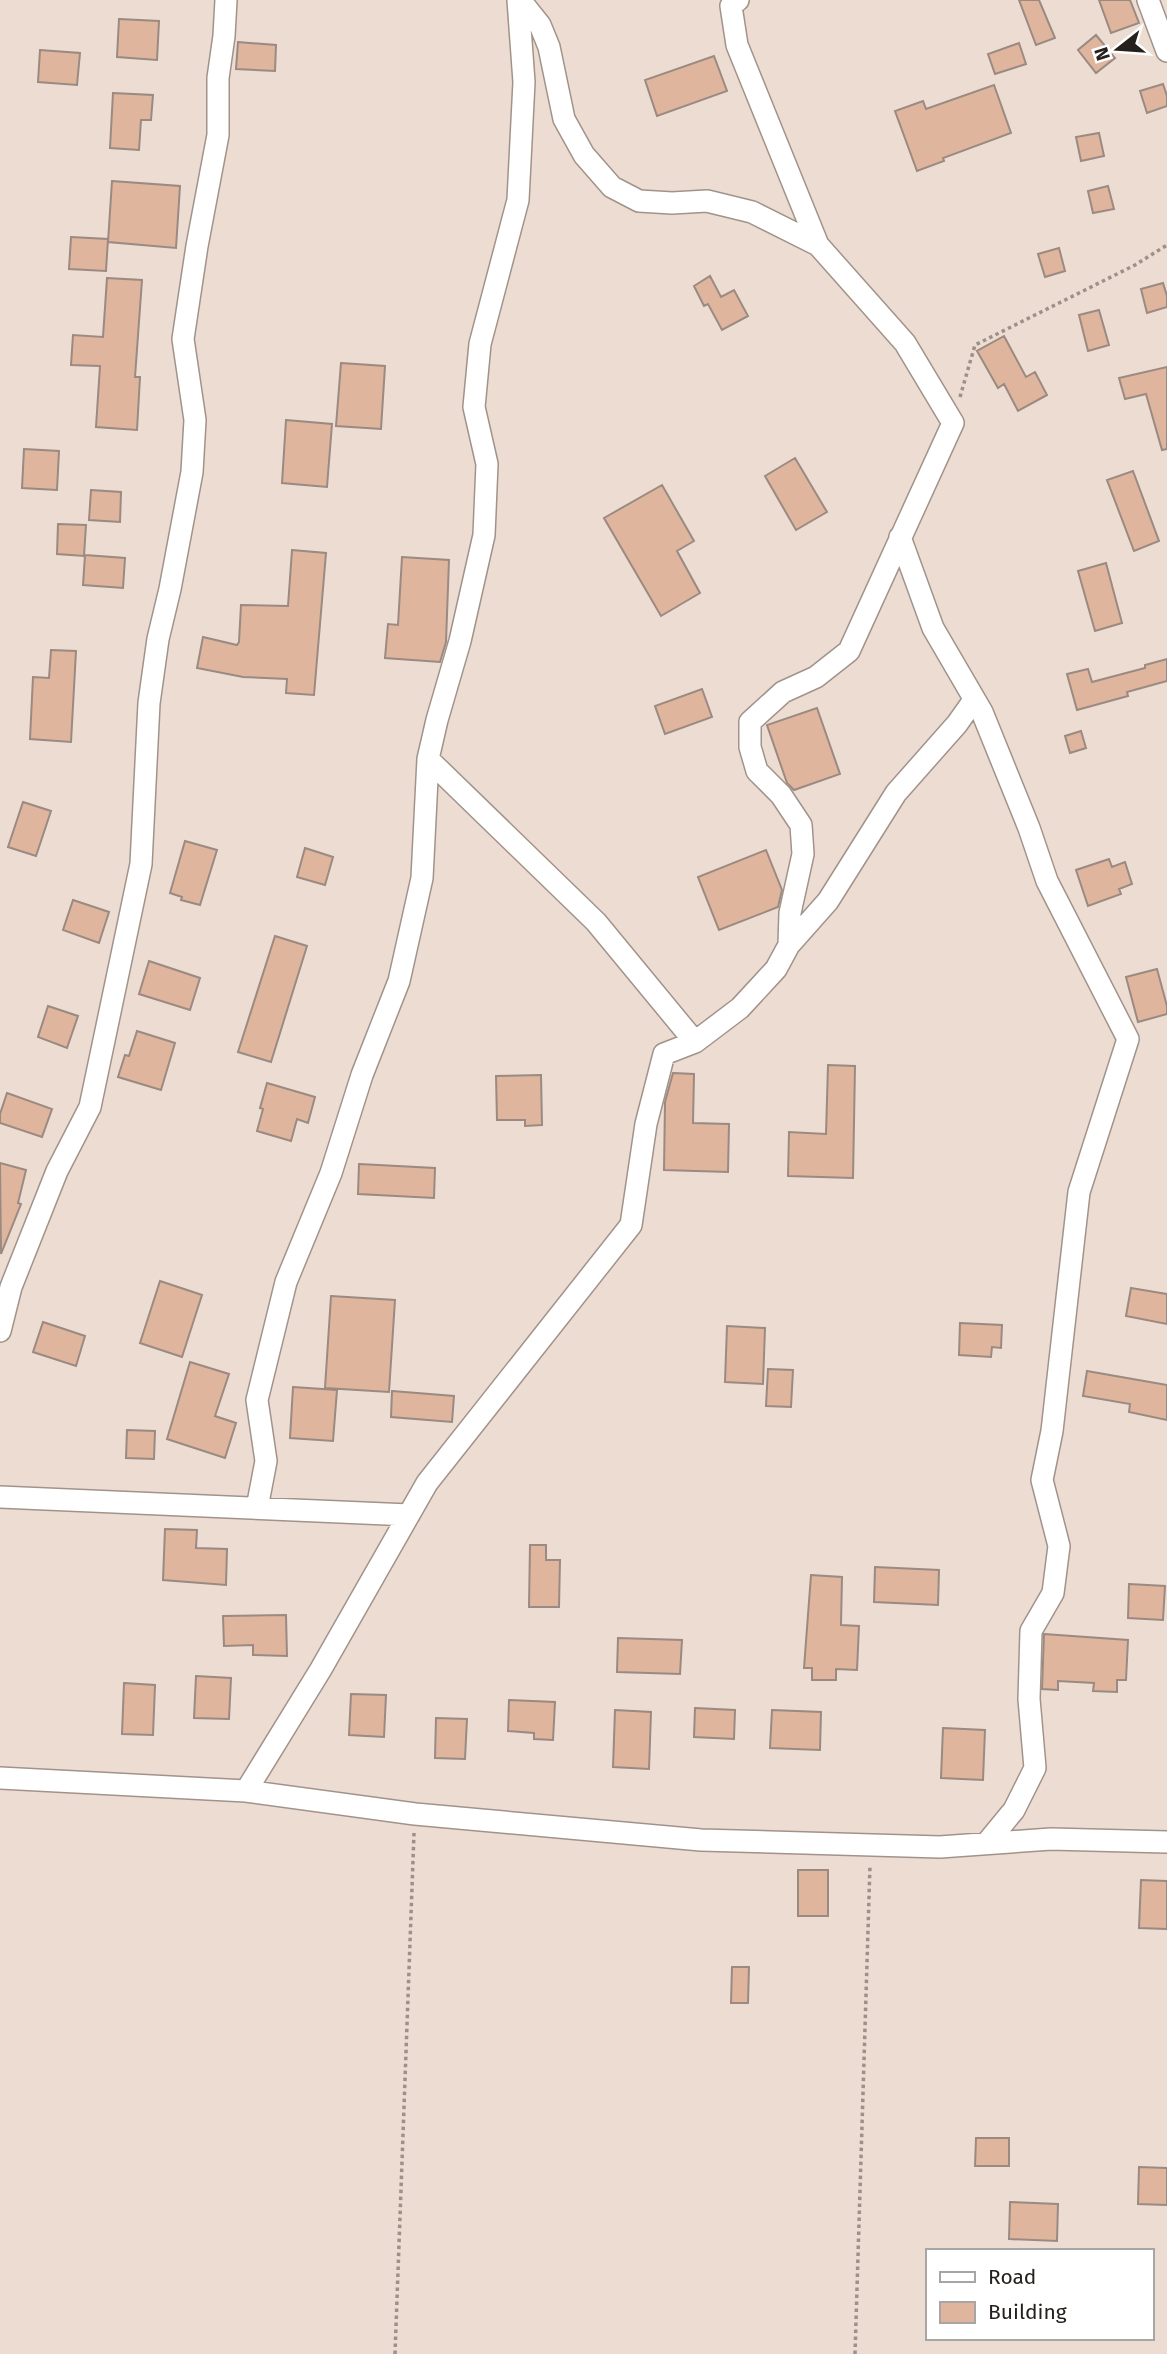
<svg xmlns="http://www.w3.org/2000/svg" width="1167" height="2354" font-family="'Fira Sans',sans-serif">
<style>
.building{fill:#e0b59d;stroke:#9a8a82;stroke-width:2}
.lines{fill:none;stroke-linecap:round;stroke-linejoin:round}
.street-casing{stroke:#a2938a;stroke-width:24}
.path{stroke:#9c9089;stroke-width:3.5;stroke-dasharray:3.5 3.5;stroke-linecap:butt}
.street{stroke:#fff;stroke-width:21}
</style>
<rect width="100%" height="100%" fill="#ecdcd2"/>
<!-- building -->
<path class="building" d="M1019,0H1039L1055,38L1036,45Z
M1099,0H1130L1139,23L1111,33Z
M119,19L159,21L157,60L117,57Z
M1096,35L1115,58L1096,73L1078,50Z
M238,42L276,45L275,71L236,69Z
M1019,43L1026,64L995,74L988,54Z
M40,50L80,53L77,85L38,82Z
M714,56L727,91L657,116L645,80Z
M1163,84L1167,96V106L1147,113L1140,91Z
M994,85L1011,133L943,158L944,161L917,171L895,111L923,101L926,109Z
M113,93L153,95L151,120H141L139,150L110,148Z
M1099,133L1104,156L1081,161L1076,137Z
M112,181L180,186L176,248L108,242Z
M1108,186L1114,209L1093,213L1088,191Z
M71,237L108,239L106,271L69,269Z
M1059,248L1065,271L1045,277L1038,254Z
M710,276L721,297L734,290L748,316L722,330L708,304L704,306L694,286Z
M107,278L142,280L135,377H140L137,430L96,427L100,366L71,365L73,335L103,337Z
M1163,283L1167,296V307L1147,313L1141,289Z
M1099,310L1109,345L1088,351L1079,315Z
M1004,336L1026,377L1035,372L1047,395L1018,411L1004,384L998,388L977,351Z
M341,363L385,366L381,429L336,426Z
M1167,367V449L1162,450L1146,394L1125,399L1119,378Z
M286,420L332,424L327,487L282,483Z
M24,449L59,451L57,490L22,488Z
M795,458L827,512L796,530L765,476Z
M1133,471L1159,541L1134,551L1107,480Z
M662,485L694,541L677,551L700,593L661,616L604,518Z
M91,490L121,492L120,522L89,520Z
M58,524L86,525L84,556L57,554Z
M292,550L326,553L314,695L286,693L287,679L243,677L197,668L203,637L237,645L239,642L241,605L288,606Z
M85,555L125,558L123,588L83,585Z
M402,557L449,560L446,642L440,662L385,658L388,624L398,625Z
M1106,563L1122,623L1095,631L1078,571Z
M51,650L76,651L71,742L30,739L33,677L49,678Z
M1167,659V681L1127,692L1128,696L1077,710L1067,674L1088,669L1092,682L1145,668V665Z
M702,689L712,717L665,734L655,706Z
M817,708L840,774L794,790L787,783L767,725Z
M1081,731L1086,748L1070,753L1065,736Z
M23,802L51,811L36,856L8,847Z
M185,841L217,850L200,905L181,900L182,897L170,893Z
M305,848L333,857L325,885L297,877Z
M766,850L782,890L778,907L719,930L698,877Z
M1109,859L1112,867L1125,862L1132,884L1119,889L1121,894L1088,906L1076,870Z
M73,900L109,912L99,943L63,930Z
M275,936L307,946L271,1062L238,1052Z
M149,961L200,978L190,1010L139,994Z
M1157,969L1167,1006V1014L1138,1022L1126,977Z
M48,1006L78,1016L67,1048L38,1037Z
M137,1031L175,1043L161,1090L118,1077L125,1055L129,1056Z
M828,1065L855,1066L853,1178L788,1176L789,1132L826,1134Z
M673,1073L694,1074L693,1123L729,1124L728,1172L664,1170L665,1102Z
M541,1075L542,1125L525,1126V1120H497L496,1076Z
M267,1083L315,1097L308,1123L297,1119L291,1141L257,1131L263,1109L260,1108Z
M7,1093L52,1109L42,1137L0,1123V1114Z
M0,1163L26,1170L18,1203L21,1204L1,1254Z
M359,1164L435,1168L434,1198L358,1194Z
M160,1281L202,1295L182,1357L140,1343Z
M1131,1288L1167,1294V1324L1126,1316Z
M331,1296L395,1300L389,1392L325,1388Z
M43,1322L85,1336L76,1366L33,1352Z
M960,1323L1002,1325L1001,1348L992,1347L991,1357L959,1355Z
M727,1326L765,1328L763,1384L725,1382Z
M190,1362L229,1374L215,1416L236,1423L225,1458L167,1439Z
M768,1369L793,1370L791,1407L766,1406Z
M1087,1371L1167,1385V1420L1129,1412L1130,1404L1083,1396Z
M293,1387L337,1390L333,1441L290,1438Z
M392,1391L454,1396L452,1422L391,1417Z
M127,1430L155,1431L154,1459L126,1458Z
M165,1529L197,1530L196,1548L227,1549L226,1585L163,1580Z
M530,1545H546V1560H560L559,1607H529Z
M875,1567L939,1570L938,1605L874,1602Z
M811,1575L842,1577L841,1625L859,1626L857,1670L836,1669V1680H812V1668H804Z
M1129,1584L1165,1586L1163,1620L1128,1618Z
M286,1615L287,1656L253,1655V1645L224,1646L223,1616Z
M1044,1634L1128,1640L1126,1680H1117V1692L1093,1691L1094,1683L1058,1681V1690L1042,1689Z
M618,1638L682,1640L680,1674L617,1672Z
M196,1676L231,1678L229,1719L194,1718Z
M124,1683L155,1685L153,1735L122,1734Z
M351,1694L386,1695L384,1737L349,1735Z
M509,1700L555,1702L553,1740L534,1739V1733L508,1731Z
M695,1708L735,1710L734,1739L694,1737Z
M615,1710L651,1712L649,1769L613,1767Z
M772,1710L821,1712L820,1750L770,1748Z
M436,1718L467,1719L465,1759L435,1758Z
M943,1728L985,1730L983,1780L941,1778Z
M798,1870H828V1916H798Z
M1141,1880L1167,1881V1929L1139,1928Z
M732,1967H749L748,2003H731Z
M976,2138H1009V2166H975Z
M1139,2167L1167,2168V2205L1138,2204Z
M1010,2202L1058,2204L1057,2241L1009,2239Z"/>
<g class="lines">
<!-- street casing -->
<g class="street-casing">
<path id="street" d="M738,0L731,6L737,45L818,245
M1148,0L1167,51
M900,537L933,628L982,712L1029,828L1047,881L1128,1039L1079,1192L1052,1431L1042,1480L1059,1546L1053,1593L1031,1631L1029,1699L1035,1768L1014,1810L986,1844
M428,759L596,922L695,1042
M789,945L828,901L896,793L957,724L974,700
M0,1331L11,1287L57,1171L90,1107L141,864L149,703L158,639L170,589L192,472L195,420L183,339L197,246L218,135V78L224,36L226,0
M0,1497L409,1515
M257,1508L266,1461L257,1400L286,1282L331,1173L362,1075L399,981L422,878L428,759L437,720L460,641L484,535L487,464L474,407L480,344L518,200L524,82L518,0
M0,1778L246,1791L415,1814L701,1840L940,1847L1051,1839L1167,1842
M246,1791L321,1669L427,1483L631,1225L646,1124L664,1054L695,1042L740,1008L776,969L789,945L790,913L803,854L801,825L781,795L757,771L750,747V722L783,692L816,677L849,651L953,423L905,343L818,245L752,212L707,201L672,203L639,201L612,187L584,155L564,119L549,47L540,25L520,0"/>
</g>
<!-- path -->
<path class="path" d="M960,397L975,345L1135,265L1167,245
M395,2354L414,1833
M855,2354L870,1865"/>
<!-- street -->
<use href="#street" class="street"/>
</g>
<!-- legend -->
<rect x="926" y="2249" width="228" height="91" fill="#ffffff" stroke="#a8a6a5" stroke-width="2"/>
<rect x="940" y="2272" width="35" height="10" fill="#ffffff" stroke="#a8a6a5" stroke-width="2"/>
<text x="988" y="2284" font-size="21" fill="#26201d">Road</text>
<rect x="940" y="2302" width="35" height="21" fill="#e0b59d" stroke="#a8a6a5" stroke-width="2"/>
<text x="988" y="2319" font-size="21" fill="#26201d">Building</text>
<!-- north arrow -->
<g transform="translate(1118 49) rotate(253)" stroke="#ffffff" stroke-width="5" paint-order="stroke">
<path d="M0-5L12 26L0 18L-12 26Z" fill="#26201d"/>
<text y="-10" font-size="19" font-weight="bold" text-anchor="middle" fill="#26201d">N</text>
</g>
</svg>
